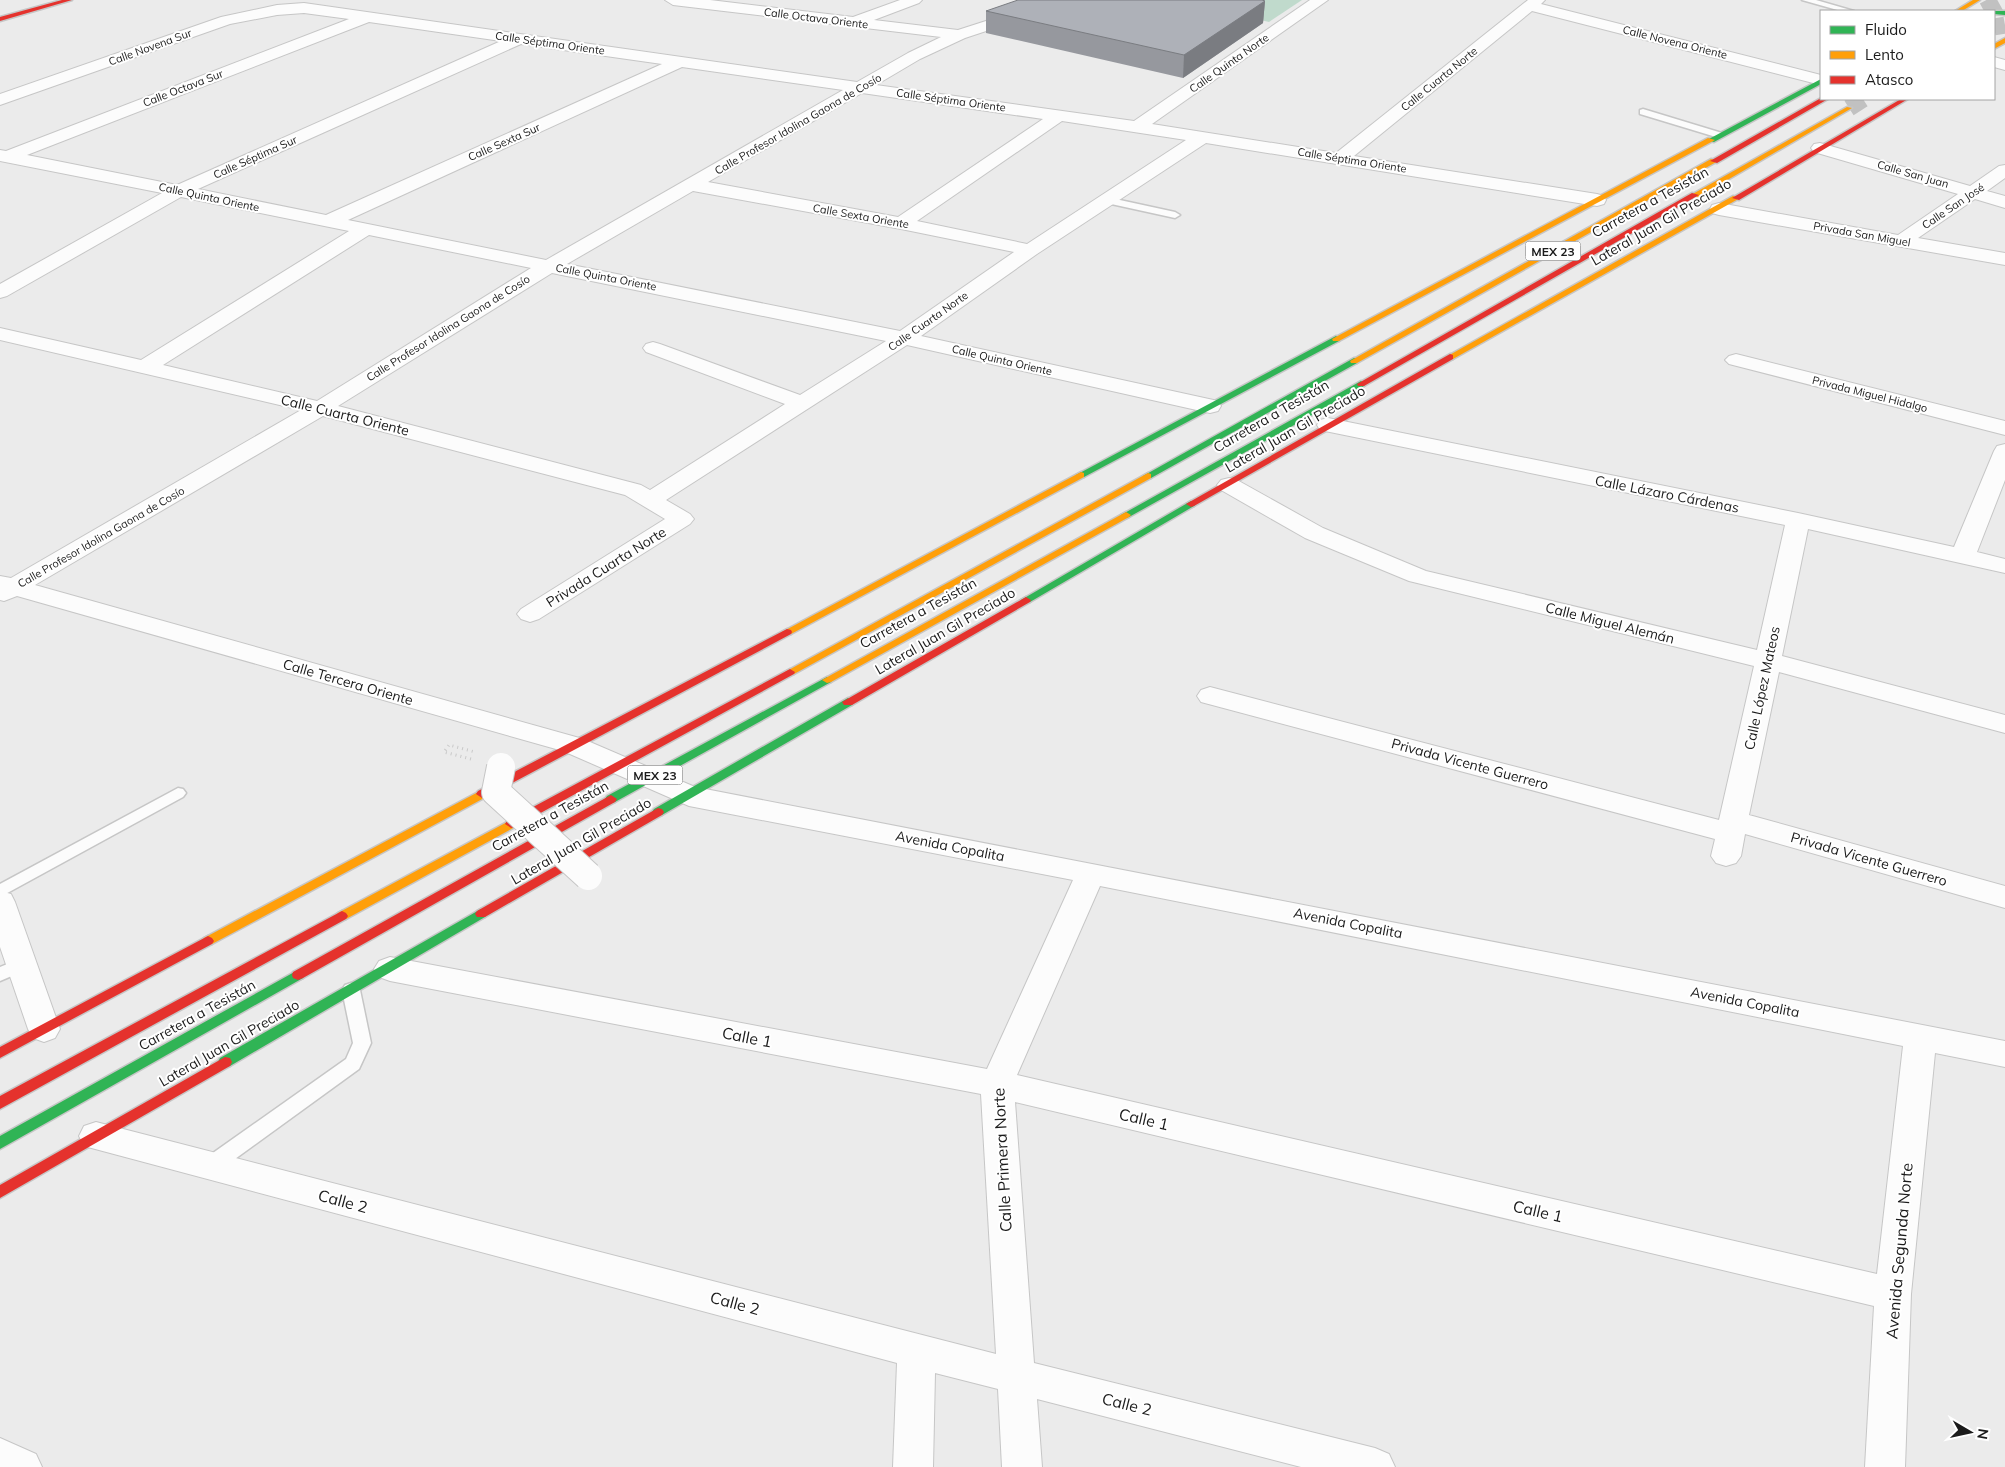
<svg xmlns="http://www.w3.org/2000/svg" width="2005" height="1467" font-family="Mulish,sans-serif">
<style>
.green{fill:#c0dacc}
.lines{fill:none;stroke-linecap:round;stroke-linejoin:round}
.primary-tunnel{stroke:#c1c1c1;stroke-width:17;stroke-dasharray:17 9;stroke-linecap:butt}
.lane-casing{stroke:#c6c6c6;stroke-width:3}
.street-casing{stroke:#c6c6c6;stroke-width:2}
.fast-casing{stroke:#c6c6c6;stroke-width:3}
.slow-casing{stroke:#c6c6c6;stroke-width:3}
.jam-casing{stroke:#c6c6c6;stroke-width:3}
.path{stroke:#c9c9c9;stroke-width:3;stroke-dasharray:1 4;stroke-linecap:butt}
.lane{fill:#fcfcfc;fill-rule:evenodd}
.street{fill:#fcfcfc;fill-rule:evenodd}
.fast{fill:#30b455;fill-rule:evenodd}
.slow{fill:#ff9f0a;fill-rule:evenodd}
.jam{fill:#e5322d;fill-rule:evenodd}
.street-bridge-casing{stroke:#c6c6c6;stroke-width:30;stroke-linecap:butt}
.street-bridge{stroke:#fcfcfc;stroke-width:28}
.wall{fill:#96989e}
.shaded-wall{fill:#7a7c81}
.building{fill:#aeb1b8;stroke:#7a7c81}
.labels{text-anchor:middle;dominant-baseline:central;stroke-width:4;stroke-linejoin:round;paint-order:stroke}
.far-street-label{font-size:11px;fill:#1b1b1b;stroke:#fff}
.shield{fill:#fff;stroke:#5f5f5f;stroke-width:1}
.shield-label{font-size:12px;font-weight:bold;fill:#1b1b1b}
.street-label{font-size:14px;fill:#1b1b1b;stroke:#fff}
.near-street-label{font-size:16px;fill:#1b1b1b;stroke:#fff}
</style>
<rect width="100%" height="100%" fill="#ebebeb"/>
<!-- green -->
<path class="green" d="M1175,0H1302L1269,22Z"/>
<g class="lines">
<!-- primary-tunnel -->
<path class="primary-tunnel" d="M1984,11L2004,0
M1994,27L2005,25
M1849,108L1863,99"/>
<!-- lane casing -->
<g class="lane-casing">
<path id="lane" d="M1802,0H1816L1854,11H1841Z
M1643,109L1722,133L1724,135L1716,137L1640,114V110Z
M1106,197L1175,212L1180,215L1175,218L1102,202L1101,200Z
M178,788L183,789L186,793L183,797L0,897V884Z
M22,958L28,959L31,964L28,969L0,981V967Z
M351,983L357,985L360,990L371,1043L359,1069L217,1172L210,1174L203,1172L201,1166L203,1160L346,1059L353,1043L342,990L345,985Z"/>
</g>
<!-- street casing -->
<g class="street-casing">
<path id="street" d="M665,0H710L853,17L900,0H922L919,3L874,20L958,30L1051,0H1074L1071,3L965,38L920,59L876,85L1134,121L1310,0H1328L1152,124L1336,153L1528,0H1545L1541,4L1821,75V85L1532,11L1354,156L1597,194L1604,196L1606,200L1604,204L1597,206L1206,143L1037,254L921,336L1218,401L1221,406L1218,411L1210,413L907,345L666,500L690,514L694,519L690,524L539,619L530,622L521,619L517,614L521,609L665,519L625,495L323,416L35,585L583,739L695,787L2005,1041V1067L1935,1053L1911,1294L1905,1467H1865L1874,1306L1015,1102L1034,1363L1375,1448L1389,1454L1395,1467H1301L1037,1399L1042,1467H1002L998,1389L935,1373L933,1467H893L897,1363L84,1146L79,1136L84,1126L96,1122L996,1354L981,1094L390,981L379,977L374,969L379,961L390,957L987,1069L1073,880L689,806L563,751L17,596L4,601L0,600V576L11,578L301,410L0,340V328L141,360L349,231L181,197L7,296L0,298V284L162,193L0,161V150L6,151L349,19L304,13L277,15L230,24L0,105V94L221,17L277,5L304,3L857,82L908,53L941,37L673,5ZM369,22L501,41L177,185L27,155ZM521,44L662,64L326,215L198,189ZM682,67L843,90L546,260L348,220ZM862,93L1043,119L898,217L708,182ZM1062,121L1186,140L1027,244L917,221ZM693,191L901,229L1014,252L900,331L567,264ZM369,235L531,268L317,401L163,365ZM552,273L886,341L800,395L660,344L653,342L646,344L643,348L646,352L785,404L650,490L641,485L338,406ZM1100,886L1903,1046L1877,1274L1017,1075Z
M1994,57L2005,60V70L1994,67Z
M1820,143L1970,186L1999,166L2005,165V178L1987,191L2005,196V208L1975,199L1918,238L2005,253V265L1719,215L1712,213L1710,209L1712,205L1719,203L1898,235L1958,194L1814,152L1811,148L1814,144Z
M1736,354L2005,421V435L1729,364L1725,360L1729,356Z
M1328,418L1798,513L1954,547L1994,451L1997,446L2005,444V480L1977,552L2005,559V573L1808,529L1782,656L2005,715V733L1779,672L1749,815L2005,886V908L1745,834L1741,856L1736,863L1726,866L1716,863L1711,856L1715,839L1201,702L1197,696L1201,690L1210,687L1719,820L1754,666L1409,581L1305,538L1221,490L1217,485L1221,480L1229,478L1237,480L1323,528L1426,571L1757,650L1785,525L1320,430L1317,425L1320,420Z
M0,891L11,894L15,902L60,1029L55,1038L44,1042L33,1038L28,1029L0,947Z
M0,1438L36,1454L42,1467H0Z"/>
</g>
<!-- fast casing -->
<g class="fast-casing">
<path id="fast" d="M1991,11H2005V15L1994,14V11Z
M1821,79V84L1714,142L1707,140Z
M1336,336L1340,339L1339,341L1084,477H1078L1076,475Z
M1354,358L1357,359V363L1151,478H1145L1143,476Z
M1361,381L1365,384L1364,386L1129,517L1126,518L1121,515Z
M1191,501L1196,504L1194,506L1030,602H1022L1021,600Z
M827,677L832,680L831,682L615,802L611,803L605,799L607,796Z
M848,698L854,702L852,705L662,815H654L652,812L654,809Z
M481,909L485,911L487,914L485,917L230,1066L225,1067L220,1066L218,1062L220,1058Z
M298,970L303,972L304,975L303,978L0,1149V1136Z"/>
</g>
<!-- slow casing -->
<g class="slow-casing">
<path id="slow" d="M1973,0H1980L1962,11H1955Z
M2005,38V43L1994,49V44Z
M1847,107L1852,108L1698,197L1691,195Z
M1708,138L1715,140L1339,341H1333L1332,339Z
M1711,159L1718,161L1357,363H1351L1350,361Z
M1733,196L1740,198L1453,359H1447L1446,357Z
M1081,472L1084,473V477L791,634H783L782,632Z
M1148,473L1151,474V478L794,674H786L785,672Z
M1126,512L1131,515L1129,517L831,682L827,683L822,680Z
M482,790L488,794L486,797L212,944H204L202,941L204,938Z
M511,820L517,824L515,827L346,919H338L336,916L338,913Z"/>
</g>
<!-- jam casing -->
<g class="jam-casing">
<path id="jam" d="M62,0H72L0,21V17Z
M1821,98L1828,99L1717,163L1710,161Z
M1901,99H1908L1739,200L1732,198Z
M1692,193L1699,195L1364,386H1358L1357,384Z
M1450,354L1453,355V359L1194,506L1191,507L1186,504Z
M1026,597L1031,600L1030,602L852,705H844L842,702Z
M787,629L791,630L792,632L791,634L486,797L482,798L476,794L478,791Z
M790,669L795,672L794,674L515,827L511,828L505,824L507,821Z
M611,795L617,799L615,802L303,978L298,980L293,978L292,975L293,972Z
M658,808L662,809L664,812L662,815L485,917H477L475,914L477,911Z
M342,911L346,913L348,916L346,919L0,1109V1096Z
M208,936L212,938L214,941L212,944L0,1058V1047Z
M225,1057L230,1058L232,1062L230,1066L0,1198V1185Z"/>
</g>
<!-- path -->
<path class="path" d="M471,759L444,752L449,745L475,752"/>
<!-- lane -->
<use href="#lane" class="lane"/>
<!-- street -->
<use href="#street" class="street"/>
<!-- fast -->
<use href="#fast" class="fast"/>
<!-- slow -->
<use href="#slow" class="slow"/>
<!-- jam -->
<use href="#jam" class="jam"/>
<!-- street-bridge casing -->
<g class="street-bridge-casing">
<path id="street-bridge" d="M501,767L496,792L588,876"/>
</g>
<!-- street-bridge -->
<use href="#street-bridge" class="street-bridge"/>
</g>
<!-- wall -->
<path class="wall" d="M1265,1L1263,23L1183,78L986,33V11Z"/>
<!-- shaded-wall -->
<path class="shaded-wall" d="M1265,1L1263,23L1183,78L1184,55Z"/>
<!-- building -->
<path class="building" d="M1018,0H1262L1265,1L1184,55L986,11Z"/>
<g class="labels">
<!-- far-street labels -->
<g class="far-street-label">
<text transform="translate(816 18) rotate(7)">Calle Octava Oriente</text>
<text transform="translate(1675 42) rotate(14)">Calle Novena Oriente</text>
<text transform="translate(550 43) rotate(8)">Calle Séptima Oriente</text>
<text transform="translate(150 47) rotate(-20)">Calle Novena Sur</text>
<text transform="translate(1229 63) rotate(-35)">Calle Quinta Norte</text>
<text transform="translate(1439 79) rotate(-39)">Calle Cuarta Norte</text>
<text transform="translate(183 88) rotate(-21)">Calle Octava Sur</text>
<text transform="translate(951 100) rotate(8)">Calle Séptima Oriente</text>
<text transform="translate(798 124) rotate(-30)">Calle Profesor Idolina Gaona de Cosío</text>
<text transform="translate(504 142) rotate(-24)">Calle Sexta Sur</text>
<text transform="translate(255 157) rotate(-24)">Calle Séptima Sur</text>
<text transform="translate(1352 160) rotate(9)">Calle Séptima Oriente</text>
<text transform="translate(1913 174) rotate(16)">Calle San Juan</text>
<text transform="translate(209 197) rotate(12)">Calle Quinta Oriente</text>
<text transform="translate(1953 206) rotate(-34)">Calle San José</text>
<text transform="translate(861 216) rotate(10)">Calle Sexta Oriente</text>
<text transform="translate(1862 234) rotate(10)">Privada San Miguel</text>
<text transform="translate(606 277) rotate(11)">Calle Quinta Oriente</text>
<text transform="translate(928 321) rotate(-35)">Calle Cuarta Norte</text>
<text transform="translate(448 328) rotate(-32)">Calle Profesor Idolina Gaona de Cosío</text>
<text transform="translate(1002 360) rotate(13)">Calle Quinta Oriente</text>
<text transform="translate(1870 394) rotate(14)">Privada Miguel Hidalgo</text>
<text transform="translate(101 537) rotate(-30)">Calle Profesor Idolina Gaona de Cosío</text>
</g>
<!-- shield labels -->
<g class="shield">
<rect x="1525.5" y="241.5" width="55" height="19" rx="4"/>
<rect x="627.5" y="765.5" width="55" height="19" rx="4"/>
</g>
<g class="shield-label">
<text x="1553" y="251">MEX 23</text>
<text x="655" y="775">MEX 23</text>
</g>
<!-- street labels -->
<g class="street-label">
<text transform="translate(1650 202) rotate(-29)">Carretera a Tesistán</text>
<text transform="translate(1661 222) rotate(-30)">Lateral Juan Gil Preciado</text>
<text transform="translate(345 415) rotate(14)">Calle Cuarta Oriente</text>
<text transform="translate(1271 416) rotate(-30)">Carretera a Tesistán</text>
<text transform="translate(1295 429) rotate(-30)">Lateral Juan Gil Preciado</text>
<text transform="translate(1667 494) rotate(11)">Calle Lázaro Cárdenas</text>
<text transform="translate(606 567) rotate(-32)">Privada Cuarta Norte</text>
<text transform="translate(918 613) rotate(-29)">Carretera a Tesistán</text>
<text transform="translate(1610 623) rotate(14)">Calle Miguel Alemán</text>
<text transform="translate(945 631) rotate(-30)">Lateral Juan Gil Preciado</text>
<text transform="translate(348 682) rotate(16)">Calle Tercera Oriente</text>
<text transform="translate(1762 688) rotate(-78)">Calle López Mateos</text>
<text transform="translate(1470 764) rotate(15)">Privada Vicente Guerrero</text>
<text transform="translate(550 816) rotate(-29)">Carretera a Tesistán</text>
<text transform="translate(581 841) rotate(-30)">Lateral Juan Gil Preciado</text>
<text transform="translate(950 846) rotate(11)">Avenida Copalita</text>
<text transform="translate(1869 859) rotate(16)">Privada Vicente Guerrero</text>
<text transform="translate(1348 923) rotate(11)">Avenida Copalita</text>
<text transform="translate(1745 1002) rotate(11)">Avenida Copalita</text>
<text transform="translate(197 1015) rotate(-29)">Carretera a Tesistán</text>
<text transform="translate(229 1043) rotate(-30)">Lateral Juan Gil Preciado</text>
</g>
<!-- near-street labels -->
<g class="near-street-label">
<text transform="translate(747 1037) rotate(11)">Calle 1</text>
<text transform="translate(1144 1119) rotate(13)">Calle 1</text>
<text transform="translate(1002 1160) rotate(-93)">Calle Primera Norte</text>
<text transform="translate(343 1201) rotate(15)">Calle 2</text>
<text transform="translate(1538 1211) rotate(13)">Calle 1</text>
<text transform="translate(1899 1251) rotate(-85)">Avenida Segunda Norte</text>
<text transform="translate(735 1303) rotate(15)">Calle 2</text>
<text transform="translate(1127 1404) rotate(14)">Calle 2</text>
</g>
</g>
<!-- legend -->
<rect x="1820" y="10" width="175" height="90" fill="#ffffff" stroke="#a4a4a4"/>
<rect x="1830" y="26" width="25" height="8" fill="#30b455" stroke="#a4a4a4"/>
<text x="1865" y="35" font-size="15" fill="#1b1b1b">Fluido</text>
<rect x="1830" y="51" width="25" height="8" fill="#ff9f0a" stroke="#a4a4a4"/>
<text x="1865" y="60" font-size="15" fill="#1b1b1b">Lento</text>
<rect x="1830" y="76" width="25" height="8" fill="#e5322d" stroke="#a4a4a4"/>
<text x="1865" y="85" font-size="15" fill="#1b1b1b">Atasco</text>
<!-- north arrow -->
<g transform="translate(1970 1432) rotate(99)" stroke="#ffffff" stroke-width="4" paint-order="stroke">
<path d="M0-4L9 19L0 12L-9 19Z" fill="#1b1b1b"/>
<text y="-8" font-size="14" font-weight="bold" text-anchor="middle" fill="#1b1b1b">N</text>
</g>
</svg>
